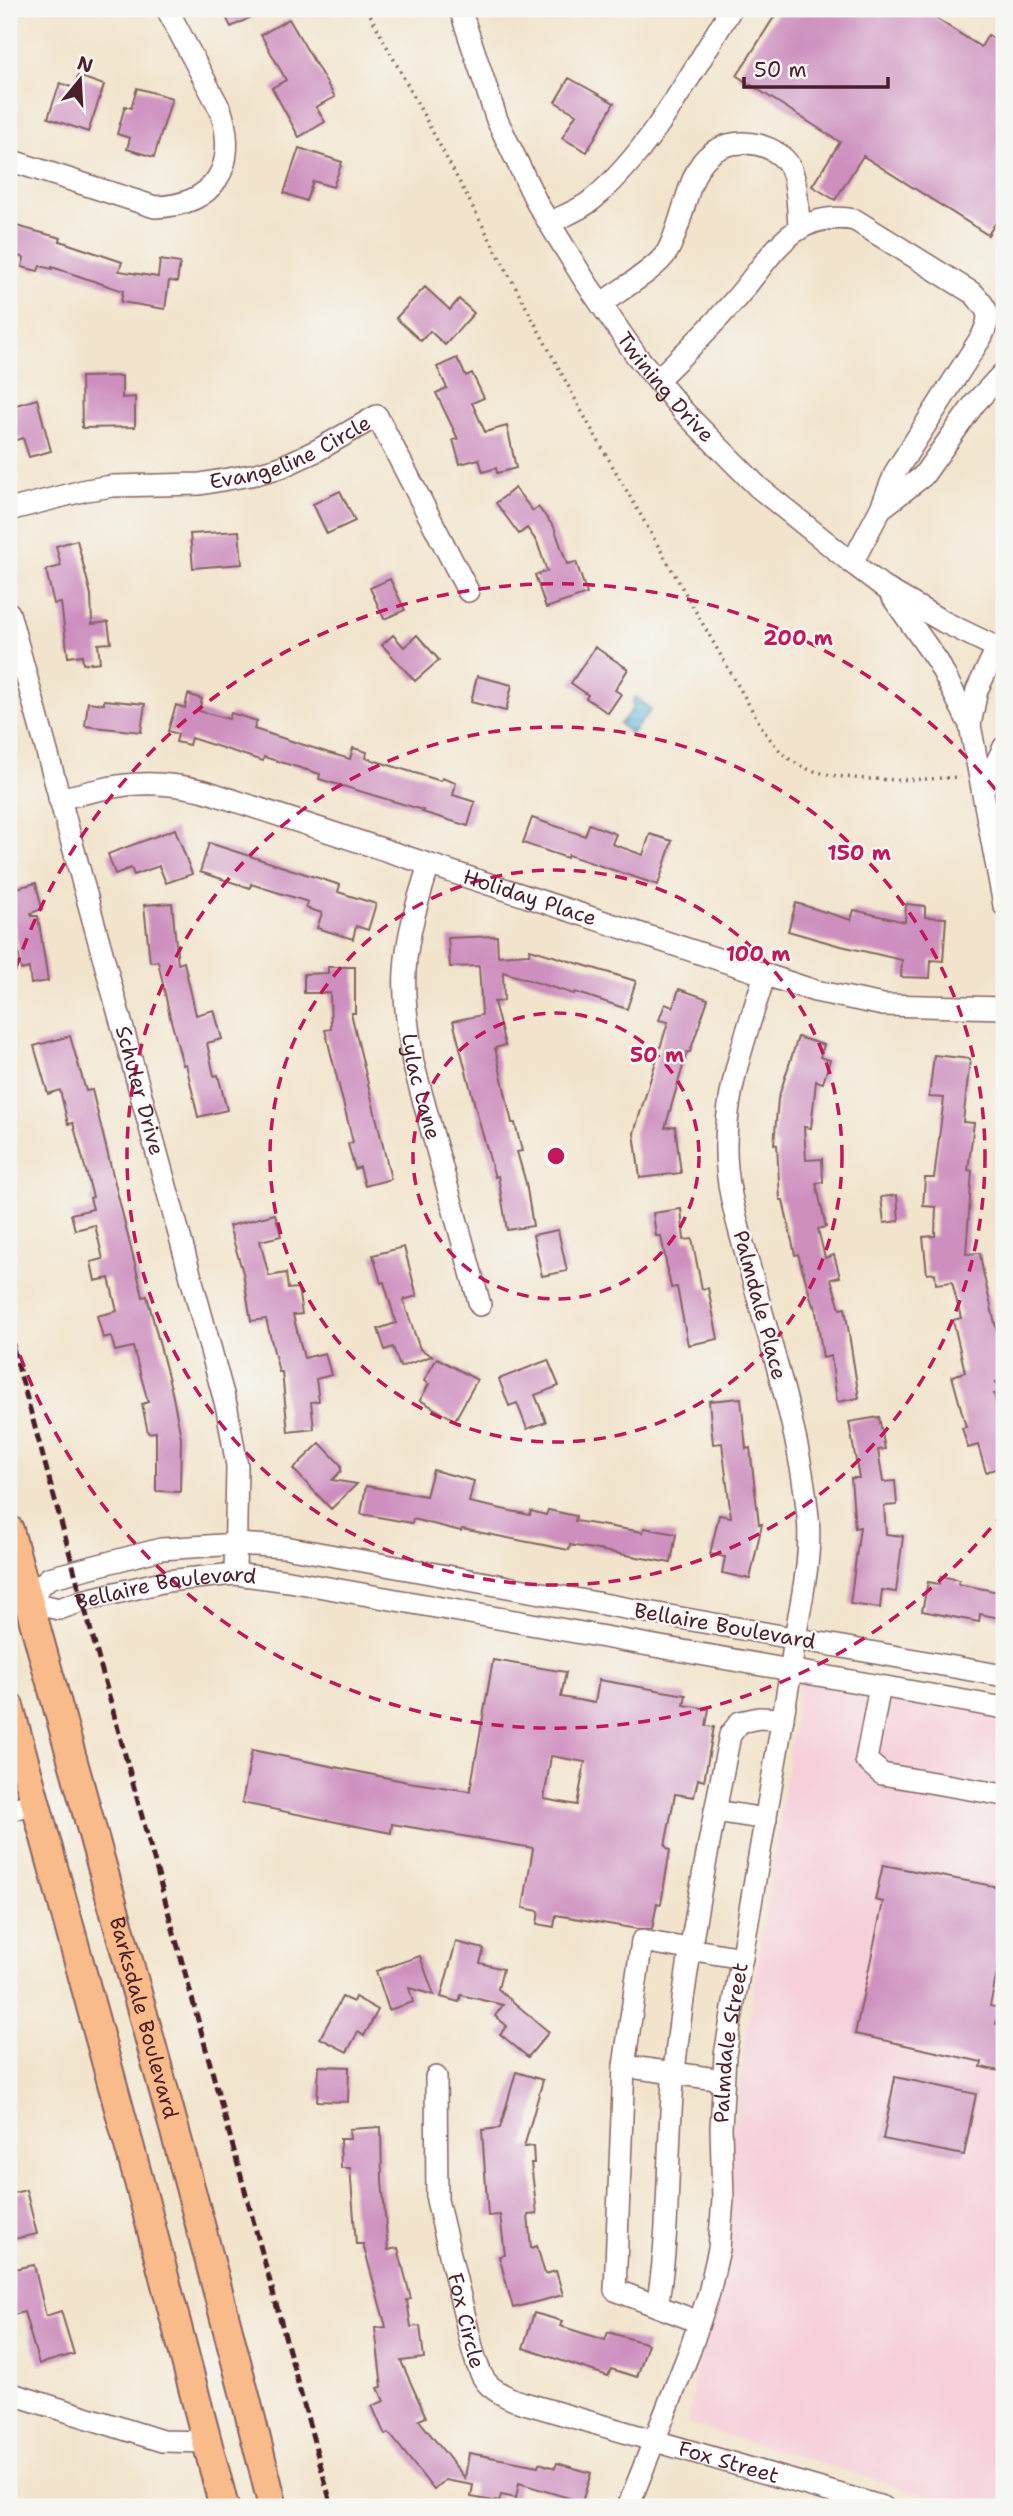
<svg xmlns="http://www.w3.org/2000/svg" width="1013" height="2516" font-family="'Shantell Sans',sans-serif">
<style>
.built{fill:#f6cfd9}
.water{fill:url(#water-rules);stroke:#586e86;stroke-width:2}
.building{fill:#ce8fbf;fill-rule:evenodd}
.lines{fill:none;stroke-linecap:round;stroke-linejoin:round}
.minor-casing{stroke:#856463;stroke-width:24}
.major-casing{stroke:#856463;stroke-width:32}
.path{stroke:#856463;stroke-width:3.5;stroke-dasharray:2 5;stroke-linecap:butt}
.minor{stroke:#fff;stroke-width:21}
.major{stroke:#fabb8b;stroke-width:28}
.rail{stroke:#4a1f2b;stroke-width:5;stroke-dasharray:10 5;stroke-linecap:butt}
.ring{fill:none;stroke:#c2185b;stroke-width:3.5;stroke-dasharray:12 9}
.labels{text-anchor:middle;dominant-baseline:central;stroke-width:5;stroke-linejoin:round;paint-order:stroke}
.street-label{font-size:21px;fill:#4a1f2b;stroke:#f6f6f2}
.centre{fill:#c2185b;stroke:#f6f6f2;stroke-width:3.5}
.ring-label{font-size:21px;text-anchor:middle;font-weight:bold;fill:#c2185b;stroke:#f6f6f2;stroke-width:5;stroke-linejoin:round;paint-order:stroke}
</style>
<defs>
<pattern id="water-rules" width="6" height="5" patternUnits="userSpaceOnUse" patternTransform="scale(1.75)"><rect width="6" height="5" fill="#66bce2"/><path d="M0 2.5h6" fill="none" stroke="#5698b7"/></pattern>
</defs>
<rect width="100%" height="100%" fill="#f6f6f2"/>
<filter id="ink" filterUnits="userSpaceOnUse"><feTurbulence type="fractalNoise" baseFrequency=".0143" numOctaves="2"/><feDisplacementMap in="SourceGraphic" scale="14" xChannelSelector="R" yChannelSelector="G"/><feConvolveMatrix kernelMatrix="1 2 1 2 8 2 1 2 1" color-interpolation-filters="sRGB"/></filter>
<filter id="wash" filterUnits="userSpaceOnUse"><feTurbulence type="fractalNoise" baseFrequency=".00686" numOctaves="4" result="noise"/><feDisplacementMap in="SourceGraphic" scale="28" xChannelSelector="R" yChannelSelector="G"/><feGaussianBlur stdDeviation="1.57" result="paint"/><feColorMatrix in="noise" values="0 0 0 0 0 0 0 0 0 0 0 0 0 0 0 0 0 1.4 0 .05"/><feComposite in="paint" operator="in"/></filter>
<g filter="url(#wash)">
<rect width="100%" height="100%" fill="#f2e4cc"/>
<!-- built -->
<path class="built" d="M801,1676L1004,1712V2507H967L688,2424Z"/>
<!-- water -->
<path class="water" d="M636,697L651,710L631,734L620,724L633,709L632,702Z"/>
<g id="blocks">
<!-- building -->
<path class="building" d="M222,9H268L231,27Z
M779,9H921L981,47L988,35L1004,45V209L988,235L863,156L835,200L812,186L840,142L737,76Z
M289,19L335,97L316,107L325,122L299,137L272,88L286,80L261,35Z
M78,76L104,85L88,132L48,118L60,83L74,88Z
M569,78L614,103L587,152L562,138L576,114L555,102Z
M137,88L172,98L154,157L127,149L130,138L117,134L125,106L131,108Z
M299,148L342,162L333,187L313,181L306,201L284,193Z
M9,224L61,238L60,241L122,262L119,271L158,277L160,260L180,263L177,282L169,281L165,309L121,302L123,291L52,267V269L40,266L38,271L22,267L24,258L9,253Z
M425,287L450,310L459,299L474,313L445,345L430,331L421,341L396,318Z
M457,358L466,376L472,373L484,398L472,403L485,432L507,426L516,468L497,473L496,468L483,472L479,459L460,464L453,440L458,439L436,393L447,388L437,367Z
M122,376V398L135,397V427L82,428L81,377Z
M37,399L51,451L29,457L23,438L9,442V407Z
M515,488L533,511L538,507L554,527L567,564L576,562L587,594L546,608L535,575L547,571L537,542L527,528L519,534L496,503Z
M340,491L355,521L327,534L313,504Z
M239,531L242,564L193,568L190,534Z
M77,540L91,595L92,624L108,622L111,643L98,644L100,662L83,664L82,655L68,657L61,603L54,604L46,570L61,566L56,546Z
M390,579L405,610L384,619L370,588Z
M393,635L404,647L417,635L439,660L415,681L382,645Z
M595,647L628,669L615,690L621,694L608,713L586,698L588,695L571,683Z
M477,676L512,685L506,711L471,702Z
M188,694L202,699L199,711L229,719L231,713L257,721L254,729L329,753L350,759L353,748L367,752L366,758L441,781L442,778L456,783L453,795L475,802L468,826L422,812L423,810L319,779L320,774L264,757L263,761L191,738L189,745L176,742L178,734L168,731L176,705L185,708Z
M104,700L145,704L141,732L85,726L88,702L104,704Z
M532,818L585,836L589,824L616,834L612,844L643,855L650,834L672,841L658,885L568,855L567,858L523,843Z
M175,829L192,874L166,883L159,866L134,875L131,868L115,874L108,854Z
M209,843L340,885L338,892L376,904L368,930L356,926L353,939L317,928L322,913L306,908L308,902L251,884L250,888L200,872Z
M36,883L42,909L31,913L32,916H38L48,981L31,984L29,968L21,970L13,915L9,916V890Z
M172,903L178,964L184,962L196,1015L214,1010L222,1039L207,1043L214,1076L218,1075L227,1110L198,1117L186,1064L183,1065L170,1017L158,961L150,962L144,905Z
M796,903L851,920L854,910L905,922L906,904L925,906V917L946,918L943,961L931,960L930,978L901,977L902,960L837,945L788,931Z
M497,936L498,956L529,954L530,949L636,981L627,1009L575,992L574,994L503,972L504,1001L494,1002L505,1045L495,1048L512,1123H515L522,1151L517,1152L526,1183L533,1226L507,1230L498,1176L495,1177L480,1125L453,1021L482,1015L479,966L450,967L448,938Z
M328,967H355V1013H351L391,1179L365,1186L360,1167L355,1169L348,1144L353,1142L325,1030L331,1029L330,993H304V974L328,973Z
M679,989L708,999L690,1052H687L665,1128L675,1126L681,1173L640,1178L634,1133L668,1022L659,1020L665,1004L673,1007Z
M70,1036L86,1091L92,1090L143,1297L147,1296L172,1392L181,1437L180,1492L156,1491V1432L148,1433L142,1404L148,1402L133,1347L115,1351L111,1336L103,1338L97,1316L117,1311L109,1278L95,1281L91,1262L103,1259L95,1225L75,1230L71,1214L93,1209L90,1198L93,1197L73,1123L68,1124L60,1090L48,1094L34,1046Z
M798,1037L824,1045L820,1057L830,1060L823,1083L816,1081L811,1128L804,1127L806,1160L822,1159L823,1182L816,1183L826,1227L818,1229L825,1258L834,1255L840,1277L831,1279L840,1309L845,1308L859,1398L837,1402L831,1356L823,1358L815,1305L813,1306L798,1254L795,1255L783,1200H780L777,1145L774,1144L778,1099Z
M934,1055L970,1059L963,1122L974,1123L968,1170L972,1171L966,1254L980,1253L983,1272L1000,1345L1004,1344V1380L996,1382L999,1393L994,1394L1004,1433V1466L986,1472L978,1445L968,1448L962,1428L966,1427L952,1376L965,1372L953,1320L961,1318L952,1282L936,1284L935,1273L927,1274L923,1237L935,1236L936,1207L923,1206L925,1178H934L944,1098L929,1097Z
M897,1195L899,1221L884,1223L881,1197Z
M681,1209L684,1240L692,1239L702,1289L708,1288L718,1339L688,1345L677,1287L671,1288L661,1236H656L653,1213Z
M275,1214L281,1236L260,1241L269,1276L286,1273L288,1289L298,1288L302,1314L293,1315L304,1358L325,1353L331,1375L316,1379L319,1401L311,1402L314,1429L288,1432L282,1372H279L266,1319L251,1321L243,1273L229,1226Z
M558,1230L567,1271L542,1276L533,1235Z
M404,1247L417,1296L403,1300L420,1349L432,1356L400,1367L393,1347L385,1350L378,1329L396,1323L384,1282L381,1283L373,1255Z
M437,1358L477,1380L455,1420L420,1400L429,1384L424,1381Z
M548,1360L559,1386L535,1395L546,1422L527,1429L517,1403L509,1406L499,1379Z
M741,1398L746,1449L750,1448L759,1524H762L750,1579L722,1573L725,1557L710,1554L719,1515L731,1517L722,1443L713,1444L709,1401Z
M879,1417L885,1449L878,1450L883,1482L895,1481L897,1505L884,1506L886,1534L903,1536L896,1592L882,1590L880,1608L850,1604L860,1527L855,1528L851,1478H859L849,1422Z
M320,1443L341,1465V1471L332,1480L357,1484L331,1509L293,1469Z
M433,1470L474,1481L469,1502L530,1515L531,1511L546,1515L548,1510L576,1516L575,1521L643,1532L644,1528L676,1534L671,1563L570,1545L569,1550L462,1529L461,1531L413,1519L412,1523L361,1514L366,1486L426,1496Z
M941,1576L959,1580L958,1584L1004,1593V1619L980,1614L979,1622L922,1611L928,1582L939,1584Z
M493,1660L566,1672L561,1697L595,1703L599,1680L686,1695L684,1705L709,1709L706,1726L714,1727L704,1781L698,1779L694,1797L675,1794L665,1846L670,1850L661,1904L657,1903L652,1929H637L556,1915L554,1927L537,1924L539,1911L523,1908L533,1848L392,1824L391,1833L242,1803L252,1750L408,1782L470,1791ZM551,1756L585,1762L577,1805L544,1799Z
M883,1865L1004,1888V1939L990,2006L999,2008L996,2024L1004,2026V2072L981,2067L982,2062L855,2034L883,1902L875,1900Z
M456,1942L484,1949L480,1963L503,1969L498,1989L549,2032L528,2057L500,2034L507,2026L495,2016L503,2005L461,1995L459,2002L441,1997Z
M420,1956L434,1995L409,1988L413,2002L389,2010L376,1971Z
M342,1997L353,2002L355,1997L378,2010L364,2036L358,2032L347,2052L320,2038Z
M319,2066L349,2067L348,2102L317,2101Z
M516,2072L543,2080L524,2147L533,2146L534,2163H531L537,2214L528,2215L531,2248L537,2246L545,2274L556,2271L563,2295L513,2308L499,2256L505,2255L500,2215L488,2216L482,2130L500,2128Z
M895,2077L976,2094L964,2155L883,2139Z
M381,2127L382,2180L388,2250L398,2248L411,2299L407,2300L411,2327L420,2326L424,2358L401,2361L426,2417L419,2420L465,2478L469,2453L538,2466L539,2463L555,2468L557,2463L591,2473L582,2502L519,2483L516,2498L501,2495L499,2502L471,2497L473,2485L445,2480L434,2490L389,2433L385,2435L372,2406L384,2401L378,2388L382,2387L375,2328L386,2327L363,2244H356L350,2168H341L340,2139H350L349,2129Z
M26,2190L37,2234L9,2240V2194Z
M34,2265L46,2316L61,2311L74,2354L39,2364L24,2312L9,2316V2270Z
M534,2313L562,2321L560,2326L605,2340L608,2332L648,2344L637,2377L611,2369L608,2376L523,2348Z"/>
</g>
</g>
<g filter="url(#ink)">
<use href="#blocks" fill-opacity="0" stroke="#856463" stroke-width="2"/>
<g class="lines">
<!-- minor casing -->
<g class="minor-casing">
<g id="minor">
<path id="s1" d="M460,9L497,120L538,205L587,284L636,355L683,411L758,487L852,563L885,588L944,622L1004,651"/>
<path d="M9,160L155,207C215,205 238,167 221,111L167,9"/>
<path d="M549,223C563,216 580,210 592,200C649,153 692,72 731,9"/>
<path d="M601,304C618,291 657,269 667,252C682,227 687,177 706,158C727,136 767,139 787,162C798,175 798,212 799,229"/>
<path d="M657,380C683,355 709,329 733,302C769,262 790,208 855,220L974,294C989,311 992,315 982,336L896,471L881,508L852,563"/>
<path d="M883,507L923,476L975,403L1004,372"/>
<path id="s2" d="M9,510L86,490L113,486L200,484L256,474L281,467L316,451L377,416L468,591"/>
<path d="M891,595L938,662L970,725L1004,905"/>
<path id="s3" d="M9,613L227,1409L237,1466L235,1574"/>
<path d="M970,725L977,690L997,648"/>
<path d="M984,788L1004,747"/>
<path id="s4" d="M59,799C117,785 146,777 205,791L815,991L883,1005L1004,1008"/>
<path id="s5" d="M429,865C418,899 407,935 405,971C403,1001 409,1032 413,1063L480,1305"/>
<path id="s6" d="M1004,1676L285,1547L237,1544L161,1549L49,1578L39,1587L28,1602L59,1609L82,1601L166,1581L235,1574L289,1581L1004,1708"/>
<path d="M880,1686L866,1760L882,1774L1004,1795"/>
<path d="M9,1810L36,1803"/>
<path d="M715,1811L766,1819"/>
<path d="M624,2066L723,2080"/>
<path id="s7" d="M436,2077L437,2200L473,2351C481,2380 486,2388 514,2400L883,2507"/>
<path d="M657,2306C671,2228 666,2150 674,2072C686,1959 708,1846 730,1735L740,1722L759,1718L783,1719"/>
<path d="M699,2322L615,2290L624,2066L642,1941L742,1958"/>
<path d="M9,2393L162,2441L208,2442"/>
<path id="s8" d="M628,2507L690,2350L709,2293L719,2249L723,2199L721,2128L725,2055L791,1670C795,1619 813,1568 808,1517C800,1433 772,1351 750,1269C739,1228 725,1187 726,1144C726,1086 748,1030 765,974"/>
</g>
</g>
<!-- major casing -->
<g class="major-casing">
<g id="major">
<path id="s9" d="M9,1530C98,1856 192,2180 273,2507"/>
<path d="M9,1706L144,2200L224,2507"/>
</g>
</g>
<!-- path -->
<path class="path" d="M367,9L588,423L764,731C773,743 781,754 794,762C828,785 919,780 960,777"/>
<!-- minor -->
<use href="#minor" class="minor"/>
<!-- major -->
<use href="#major" class="major"/>
<!-- rail -->
<path class="rail" d="M9,1333L332,2507"/>
</g>
</g>
<!-- distance rings -->
<g class="ring">
<circle cx="556" cy="1156" r="143"/>
<circle cx="556" cy="1156" r="286"/>
<circle cx="556" cy="1156" r="429"/>
<path d="M1004 1512A572 572 0 0 1 9 1323M9 989A572 572 0 0 1 1004 800"/>
</g>
<g class="labels">
<!-- street labels -->
<g class="street-label">
<text stroke="none"><textPath href="#s1" startOffset="434">Twining Drive</textPath></text>
<text stroke="none"><textPath href="#s2" startOffset="290">Evangeline Circle</textPath></text>
<text stroke="none"><textPath href="#s4" startOffset="490">Holiday Place</textPath></text>
<text stroke="none"><textPath href="#s5" startOffset="226">Lylac Lane</textPath></text>
<text stroke="none"><textPath href="#s3" startOffset="495">Schuler Drive</textPath></text>
<text transform="translate(760 1305) rotate(75)">Palmdale Place</text>
<text stroke="none"><textPath href="#s6" startOffset="1144">Bellaire Boulevard</textPath></text>
<text transform="translate(725 1626) rotate(10)">Bellaire Boulevard</text>
<text stroke="none"><textPath href="#s9" startOffset="506">Barksdale Boulevard</textPath></text>
<text stroke="none"><textPath href="#s8" startOffset="481">Palmdale Street</textPath></text>
<text stroke="none"><textPath href="#s7" startOffset="247">Fox Circle</textPath></text>
<text stroke="none"><textPath href="#s7" startOffset="569">Fox Street</textPath></text>
</g>
</g>
<circle cx="556" cy="1156" r="10" class="centre"/>
<g class="ring-label">
<text x="798" y="645">200 m</text>
<text x="859" y="860">150 m</text>
<text x="758" y="961">100 m</text>
<text x="657" y="1062">50 m</text>
</g>
<!-- margin -->
<rect width="1013" height="2516" fill="none" stroke="#f6f6f2" stroke-width="35"/>
<!-- north arrow -->
<g transform="translate(80 80) rotate(18)" stroke="#f6f6f2" stroke-width="5" paint-order="stroke">
<path d="M0-5L12 26L0 18L-12 26Z" fill="#4a1f2b"/>
<text y="-10" font-size="19" font-weight="bold" text-anchor="middle" fill="#4a1f2b">N</text>
</g>
<!-- scale -->
<path d="M744 77v10h144v-10" fill="none" stroke="#4a1f2b" stroke-width="3.5"/>
<text x="754" y="77" font-size="21" fill="#4a1f2b" stroke="#f6f6f2" stroke-width="5" paint-order="stroke">50 m</text>
</svg>
